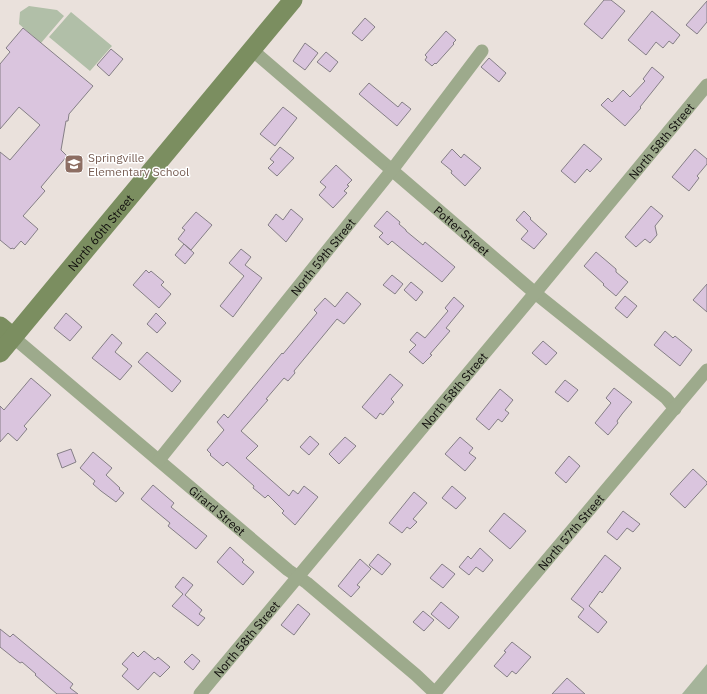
<svg xmlns="http://www.w3.org/2000/svg" width="707" height="694" font-family="'IBM Plex Sans',sans-serif">
<style>
.green{fill:#b1bfa8}
.forest{fill:#a5b49a}
.building{fill:#dac5de;stroke:#857f86}
.lines{fill:none;stroke-linecap:round;stroke-linejoin:round}
.street{stroke:#9daa8c;stroke-width:13}
.secondary{stroke:#7b8e60;stroke-width:19}
.labels{text-anchor:middle;dominant-baseline:central;stroke-width:3;stroke-linejoin:round;paint-order:stroke}
.street-label{font-size:12px;fill:#0f0c0b;stroke:#fff}
.education-label{font-size:12px;fill:#785e54;stroke:#fff;text-anchor:start}
</style>
<rect width="100%" height="100%" fill="#eae1dc"/>
<!-- green -->
<path class="green" d="M29,6L57,10L64,16L41,43L19,24L20,12Z
M71,12L112,46L90,71L49,37Z"/>
<!-- forest -->
<path class="forest" d="M707,664V694H682Z"/>
<!-- building -->
<path class="building" d="M604,0H611L625,11L602,39L584,24Z
M707,1V22L697,34L686,25Z
M652,11L680,35L673,44L669,41L663,48L656,42L646,55L628,40Z
M365,18L375,27L362,41L352,33Z
M23,28L93,86L69,114L68,121H66L61,150L67,156L41,187L45,191L23,216L38,229L25,245L21,241L14,249L12,248L11,249L0,240V152L10,160L40,125L19,107L0,129V64L10,52L6,48Z
M446,31L456,40L453,43L454,44L436,64L435,63L432,66L425,60L427,57L425,55Z
M305,43L318,53L305,70L293,61Z
M111,49L123,59L109,76L97,65Z
M326,52L338,62L330,72L317,62Z
M489,58L506,73L499,82L481,67Z
M652,67L664,77L640,107L641,108L625,126L601,105L608,98L612,102L623,90L630,97L645,81L643,79Z
M369,83L398,107L402,102L411,109L397,126L359,94Z
M283,107L297,118L275,146L260,134Z
M584,144L602,159L590,172L587,169L575,183L561,171Z
M280,147L294,158L277,176L268,168L274,162L270,159Z
M452,149L461,158L464,154L481,168L465,186L451,173L452,171L441,162Z
M695,149L707,159V164L697,176L699,178L689,191L672,177Z
M336,165L352,180L347,185L349,186L344,191L347,193L333,208L319,195L326,187L320,182Z
M651,206L663,216L655,226L657,235L650,243L645,239L636,247L625,237Z
M291,209L303,219L286,242L268,225L276,214L283,220Z
M387,211L400,222L399,224L406,230V231L423,245L425,242L455,267L442,282L392,241L388,245L379,237L383,233L374,226Z
M524,211L531,218L530,219L547,234L534,249L521,239L528,231L516,220Z
M196,212L212,225L191,250L178,239L185,230L182,228Z
M184,244L194,253L185,264L175,255Z
M241,249L251,257L245,265L262,278L233,317L220,306L244,276L229,263Z
M596,252L616,269V272L628,282L616,296L603,285L604,284L584,266Z
M146,270L149,273L151,271L164,282L161,285L171,294L159,308L133,285Z
M392,275L403,284L395,294L383,285Z
M411,282L423,292L416,301L404,290Z
M707,284V312L693,300Z
M347,292L361,304L344,324L337,319L294,371L295,373L288,381L284,378L266,399L268,400L241,431L258,446L246,458L289,496L293,490L298,494L304,486L318,497L295,525L282,513L284,511L268,495L265,498L253,488L254,486L227,462L223,466L210,455L211,454L207,450L224,430L217,422L224,414L228,418L282,353L283,354L317,313L314,310L325,298L335,307Z
M625,296L637,306L627,318L615,308Z
M454,297L464,306L446,328L450,331L430,354L432,355L423,364L409,352L416,345L410,340L417,332L425,338L448,311L445,308Z
M66,313L82,327L70,341L54,328Z
M156,313L166,323L157,333L147,324Z
M665,331L673,338L675,336L692,350L680,366L654,345Z
M112,334L122,343L115,352L132,366L120,380L92,358Z
M543,341L557,353L546,365L532,353Z
M147,352L181,381L172,392L138,362Z
M390,374L403,385L391,399L394,402L383,415L380,413L376,419L362,407Z
M31,378L51,395L24,426L27,429L17,441L8,433L0,442V406L4,410Z
M565,380L578,390L568,402L555,392Z
M614,388L632,402L622,414L617,421L618,423L608,435L595,423L611,403L606,398Z
M500,389L513,400L505,410L509,413L502,422L498,419L489,430L476,419Z
M310,436L319,444L309,455L300,447Z
M345,437L356,446L339,464L329,454Z
M460,437L473,448L469,453L476,458L465,471L445,454Z
M71,449L76,462L62,468L57,454Z
M93,452L112,468L106,475L120,488L119,489L124,493L116,502L101,491L93,484L95,481L80,468Z
M569,456L580,466L566,483L555,473Z
M693,469L707,482V484L685,508L670,494Z
M153,485L174,503L171,507L207,536L196,549L168,526L170,523L141,499Z
M452,486L466,498L456,509L442,498Z
M414,492L427,503L413,519L417,522L410,529L407,527L402,533L389,523Z
M623,511L640,524L633,532L627,528L617,540L607,532Z
M504,513L526,531L510,549L489,531Z
M230,547L244,560L242,562L254,572L243,585L217,562Z
M480,548L493,560L483,572L476,567L469,575L459,567L468,556L471,559Z
M378,554L391,564L382,575L369,565Z
M605,555L621,568L602,593L600,591L589,606L607,622L598,633L578,617L584,609L571,599Z
M360,559L371,569L357,585L360,587L351,597L338,586Z
M442,564L455,574L443,588L430,578Z
M183,577L193,585L185,595L202,610L199,614L205,618L198,626L172,606L183,594L175,587Z
M441,602L459,617L449,629L431,614Z
M298,604L310,614L294,635L281,625Z
M423,611L434,620L424,631L413,622Z
M0,629L10,637L13,634L73,684L70,688L78,694H57L35,675L36,674L22,662L20,663L0,647Z
M512,642L531,657L516,674L512,671L507,677L494,666L506,652L504,651Z
M144,651L155,660L158,657L170,667L160,677L154,672L138,690L122,676L128,669L122,664L133,652L138,657Z
M192,654L200,661L193,670L184,662Z
M567,678L585,694H552Z"/>
<g class="lines">
<!-- street -->
<g class="street">
<path id="s1" d="M252,50L535,293L666,398L675,409"/>
<path id="s2" d="M13,337L288,570L307,583L416,675L435,693"/>
<path id="s3" d="M159,460L392,170L482,51"/>
<path id="s4" d="M200,694L535,293L707,85"/>
<path id="s5" d="M434,694L707,370"/>
</g>
<!-- secondary -->
<g class="secondary">
<path d="M0,326L13,337"/>
<path id="s6" d="M0,353L293,0"/>
</g>
</g>
<!-- icons -->
<defs>
<g id="school-square" transform="scale(1)"><rect x="-9" y="-9" width="18" height="18" rx="4" fill="#8d6e63" stroke="#fff"/><path d="M0-5L7-2L0 1L-7-2ZM-4 1L0 2.5L4 1V4Q0 6-4 4Z" fill="#fff"/></g>
</defs>
<g fill-rule="evenodd">
<use href="#school-square" x="74" y="164"/>
</g>
<g class="labels">
<!-- street labels -->
<g class="street-label">
<text stroke="none"><textPath href="#s4" startOffset="720">North 58th Street</textPath></text>
<text stroke="none"><textPath href="#s1" startOffset="277">Potter Street</textPath></text>
<text stroke="none"><textPath href="#s6" startOffset="157">North 60th Street</textPath></text>
<text stroke="none"><textPath href="#s3" startOffset="261">North 59th Street</textPath></text>
<text stroke="none"><textPath href="#s4" startOffset="396">North 58th Street</textPath></text>
<text stroke="none"><textPath href="#s2" startOffset="268">Girard Street</textPath></text>
<text stroke="none"><textPath href="#s5" startOffset="212">North 57th Street</textPath></text>
<text stroke="none"><textPath href="#s4" startOffset="72">North 58th Street</textPath></text>
</g>
<!-- education labels -->
<g class="education-label">
<text x="88" y="157">Springville<tspan x="88" dy="14">Elementary School</tspan></text>
</g>
</g>
</svg>
